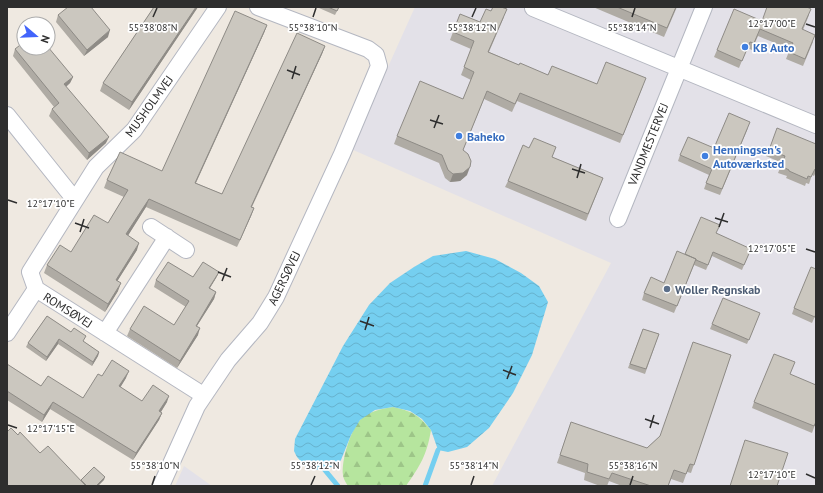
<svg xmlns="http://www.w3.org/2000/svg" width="823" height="493" font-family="'PT Sans',sans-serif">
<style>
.industrial{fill:#e3e1e8}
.forest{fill:url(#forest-firs)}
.water{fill:url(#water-waves)}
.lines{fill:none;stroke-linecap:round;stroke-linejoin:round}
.stream{stroke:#75cff0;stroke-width:5}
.street-casing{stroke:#b4b7c1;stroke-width:18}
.street{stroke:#fff;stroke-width:16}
.wall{fill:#afaba4}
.shaded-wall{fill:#8e8b86}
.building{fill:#cbc7bf;stroke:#8e8b86}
.ticks{fill:none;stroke:#2e2e2e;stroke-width:1.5}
.shop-dot{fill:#3f7fe0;stroke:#fff;stroke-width:1.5}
.service-dot{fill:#5c6f8a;stroke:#fff;stroke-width:1.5}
.labels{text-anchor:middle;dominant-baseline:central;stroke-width:3.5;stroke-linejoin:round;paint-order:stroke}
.shop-label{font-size:12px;font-weight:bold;fill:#366cbe;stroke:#fff;text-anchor:start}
.street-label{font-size:12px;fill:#2e2e2e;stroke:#fff}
.service-label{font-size:12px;font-weight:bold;fill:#4e5e75;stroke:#fff;text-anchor:start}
.ticks-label{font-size:10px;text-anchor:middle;fill:#2e2e2e;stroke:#fff;stroke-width:3.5;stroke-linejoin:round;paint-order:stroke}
</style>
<defs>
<pattern id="forest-firs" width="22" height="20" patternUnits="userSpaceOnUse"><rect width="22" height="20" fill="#b6e59e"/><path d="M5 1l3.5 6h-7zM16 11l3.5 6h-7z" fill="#9dc588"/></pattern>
<pattern id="water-waves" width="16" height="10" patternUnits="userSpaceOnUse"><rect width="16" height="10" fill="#75cff0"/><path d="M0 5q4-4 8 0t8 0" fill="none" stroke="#66b2ce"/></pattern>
</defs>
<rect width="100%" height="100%" fill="#efe9e1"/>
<!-- industrial -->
<path class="industrial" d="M415,7H816V486H492L611,263L351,149Z
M184,466L212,486H175Z"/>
<!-- forest -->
<path class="forest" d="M393,407C411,411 418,414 431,430C427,455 420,466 406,486H348C346,483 343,478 343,475C341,461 351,428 361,419C370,411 381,409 393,407Z"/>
<!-- water -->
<path class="water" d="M466,251L495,259L521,273L539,286L548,302L532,355L513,393L489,428L467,447L448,452L438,450L431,430L422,419L410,411L393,407L375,410L360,420L351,435L341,460L336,466L315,470L306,467L297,457L294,451L295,439L343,346L369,305L390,283L414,267L433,256Z"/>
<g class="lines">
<!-- stream -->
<path class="stream" d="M324,469L338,486
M425,486L438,450"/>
<!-- street casing -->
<g class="street-casing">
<path id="street" d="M533,8L816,125
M7,115L75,200
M618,219L704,7
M151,227L186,250
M36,289L30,272L96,167L134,130L218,7
M7,333L36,289L203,395
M105,333L167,237
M161,486L197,406L228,360L260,323L276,297L342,154L379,66L376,55L368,49L258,7"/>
</g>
<!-- street -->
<use href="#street" class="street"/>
</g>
<!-- wall -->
<path class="wall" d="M154,7H198L129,110L100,91L103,83Z
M320,7H339L335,15L319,8Z
M593,7H677L664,37Z
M58,15L108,37L84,56L56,22Z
M809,15L803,30L813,42L803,66L786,59L790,49L758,36L752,50L747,48L739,68L714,57L717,50L762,21Z
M504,17L489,52L519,65L548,75L597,84L643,86L620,143L517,101L512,112L484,99L463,150L467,175L460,181L450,182L445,178L439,163L394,144L397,136L463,99L471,80L461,75L471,49L450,40L453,32L480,22Z
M267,25L264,33L196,183L222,194L325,46L322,54L252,207L254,208L251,216L237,247L146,207L128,235L137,250L117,281L118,291L105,312L44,273L47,265L71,252L108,223L124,197L104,188L107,180L162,171Z
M15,49L73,77L70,83L66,87L106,143L87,160L49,116L52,109L54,107L13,56Z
M748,128L720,195L704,189L709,175L678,161L680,155L714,148Z
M816,144V172L814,176L812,175L809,184L806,183L805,186L786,178L787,176L778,173L782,163L766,156L769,150Z
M552,157L603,178L586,221L505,187L508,181Z
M716,233L749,253L742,270L712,256L706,270L694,265L674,313L642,300L644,293L664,283L685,254Z
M816,269V314L812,323L792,314L794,308Z
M219,272L216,278L210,288L216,292L214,299L197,326L198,335L177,368L127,336L130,329L174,325L186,307L154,287L156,280L193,277Z
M47,316L99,352L98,356L92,366L58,344L46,361L26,347L28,343Z
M758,318L747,344L710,329L712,324Z
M643,329L659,334L645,374L628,368Z
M731,355L691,473L687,472L683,483L671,479L668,486H622L609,481L607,486H600L584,480L585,473L557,463L571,423L647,448L660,436Z
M7,364L41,386L83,398L102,376L126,378L120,387L142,401L167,402L161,412L162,413L159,420L133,460L50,409L42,422L7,400Z
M790,374L816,422L812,433L752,408L754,402Z"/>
<!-- shaded-wall -->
<path class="shaded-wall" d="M196,7H198L129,110L132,102Z
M267,25L264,33L192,191L195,183Z
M110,30L108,37L84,56L87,50Z
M325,46L322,54L248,214L251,207Z
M73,77L70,83L61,91L64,84Z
M109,137L106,143L87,160L89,153Z
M470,167L467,175L460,181L450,182L453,174Z
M149,199L146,207L124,242L126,234Z
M254,208L251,216L237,247L240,240Z
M139,243L137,250L113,288L116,280Z
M219,272L216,278L206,294L209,288Z
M121,283L118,291L105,312L108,304Z
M216,292L214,299L193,332L196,326Z
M200,328L198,335L177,368L180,361Z
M59,339L58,344L46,361L47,357Z
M99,352L98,356L92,366L93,362Z
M129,371L126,378L117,393L119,386Z
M169,396L167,402L157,418L159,411Z
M53,402L50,409L42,422L44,415Z
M162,413L159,420L133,460L136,453Z
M105,477L104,480L98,486H96Z"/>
<!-- building -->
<path class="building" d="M68,7H91L110,30L87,50L58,15Z
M154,7H196L132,102L103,83Z
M328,7H339L337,11Z
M493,7H501L507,9L488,52L519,65L520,63L548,75L552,66L597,84L606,62L646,78L623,135L520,93L515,104L487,91L463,150L468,154L471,161L470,167L463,173L453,174L448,170L442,155L397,136L420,81L463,99L474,72L464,67L474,41L453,32L460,14L480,22L486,9L491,11Z
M617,7H676L667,28Z
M767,7H807L811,9L802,29L815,35L805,59L789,52L793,43L760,29L754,43L750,42L742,61L717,50L734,9L762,21Z
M235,11L267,25L195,183L222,194L297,33L325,46L251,207L254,208L240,240L149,199L126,234L139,243L116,280L121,283L108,304L47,265L60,245L71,252L94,215L108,223L128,190L107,180L120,152L162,171Z
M24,42V48H48V47L73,77L64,84L109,137L89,153L52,109L59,103L15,49Z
M729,113L750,122L722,189L706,183L712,169L680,155L688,137L714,148Z
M777,128L816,144V169H815L811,177L808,176L807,179L789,171V170L781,166L785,156L769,150Z
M534,138L556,147L552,157L603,178L588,214L508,181L523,145L529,148Z
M701,217L720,225L716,233L751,249L744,265L713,252L708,265L696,260V259L685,254Z
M677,251L696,259L677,306L644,293L651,277L664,283Z
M168,262L193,277L203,262L219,272L209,288L216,292L196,326L200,328L180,361L130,329L144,306L174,325L189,301L156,280Z
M811,267L816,269V313L815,317L794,308Z
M723,298L760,313L749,340L712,324Z
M47,316L71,332L74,328L86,336L83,341L99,352L93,362L59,339L47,357L28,343Z
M643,329L659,334L646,369L630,364Z
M693,342L731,355L694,465L690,464L686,474L674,470L668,486H651L612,473L609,479L587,472L588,464L560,455L571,422L647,448L660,436Z
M774,354L795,362L790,374L816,385V422L814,426L754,402Z
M112,360L129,371L119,386L142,401L153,385L169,396L159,411L162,413L136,453L53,402L44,415L7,391V364L41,386L48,376L83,398L98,374L102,376Z
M11,428L18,435L20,432L40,453L48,446L85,485L84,486H7V432Z
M745,440L788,453L777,486H730Z
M94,467L105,477L96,486H87L81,480Z"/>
<!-- ticks -->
<path class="ticks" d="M153,17L157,8M313,17L316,8M472,17L476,8M632,17L635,8M806,24L815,27M287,70L300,75M292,79L296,66M430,120L443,124M434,128L439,115M572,169L585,173M577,178L581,164M8,200L17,203M715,218L728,222M75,223L89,228M719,227L724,213M80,232L84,219M806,249L815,252M218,272L231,277M222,281L227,268M360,321L374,326M365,330L369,317M503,370L516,375M507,379L512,366M645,419L659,424M8,425L17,428M650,428L654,415M806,474L815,478M152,485L155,476M311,485L315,476M471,485L474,476M630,485L633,476"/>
<!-- markers -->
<g class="shop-dot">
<circle cx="745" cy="47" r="4"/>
<circle cx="459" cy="136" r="4"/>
<circle cx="705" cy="156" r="4"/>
</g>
<circle class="service-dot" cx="667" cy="289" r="4"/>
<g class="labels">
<!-- shop labels -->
<g class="shop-label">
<text x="753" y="47">KB Auto</text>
<text x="467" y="136">Baheko</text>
<text x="713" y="149">Henningsen's<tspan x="713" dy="14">Autoværksted</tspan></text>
</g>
<!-- street labels -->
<g class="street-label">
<text transform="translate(149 106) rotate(-54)">MUSHOLMVEJ</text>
<text transform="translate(648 144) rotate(-68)">VANDMESTERVEJ</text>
<text transform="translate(284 278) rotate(-64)">AGERSØVEJ</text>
<text transform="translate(68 310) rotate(32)">ROMSØVEJ</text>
</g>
<!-- service labels -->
<g class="service-label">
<text x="675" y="289">Woller Regnskab</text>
</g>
</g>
<g class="ticks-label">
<text x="772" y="27">12°17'00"E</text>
<text x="153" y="31">55°38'08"N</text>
<text x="313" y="31">55°38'10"N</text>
<text x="472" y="31">55°38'12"N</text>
<text x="632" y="31">55°38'14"N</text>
<text x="51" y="207">12°17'10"E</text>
<text x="772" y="252">12°17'05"E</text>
<text x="51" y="432">12°17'15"E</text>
<text x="155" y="469">55°38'10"N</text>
<text x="315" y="469">55°38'12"N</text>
<text x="474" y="469">55°38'14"N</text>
<text x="633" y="469">55°38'16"N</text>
<text x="772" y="478">12°17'10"E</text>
</g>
<!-- border -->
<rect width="823" height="493" fill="none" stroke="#2e2e2e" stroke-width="16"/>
<!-- north arrow -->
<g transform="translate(36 36) rotate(109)"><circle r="19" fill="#ffffff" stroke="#ababab"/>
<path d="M0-3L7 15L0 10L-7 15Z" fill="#4264fb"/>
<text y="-6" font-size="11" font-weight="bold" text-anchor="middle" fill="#2e2e2e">N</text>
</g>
</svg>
